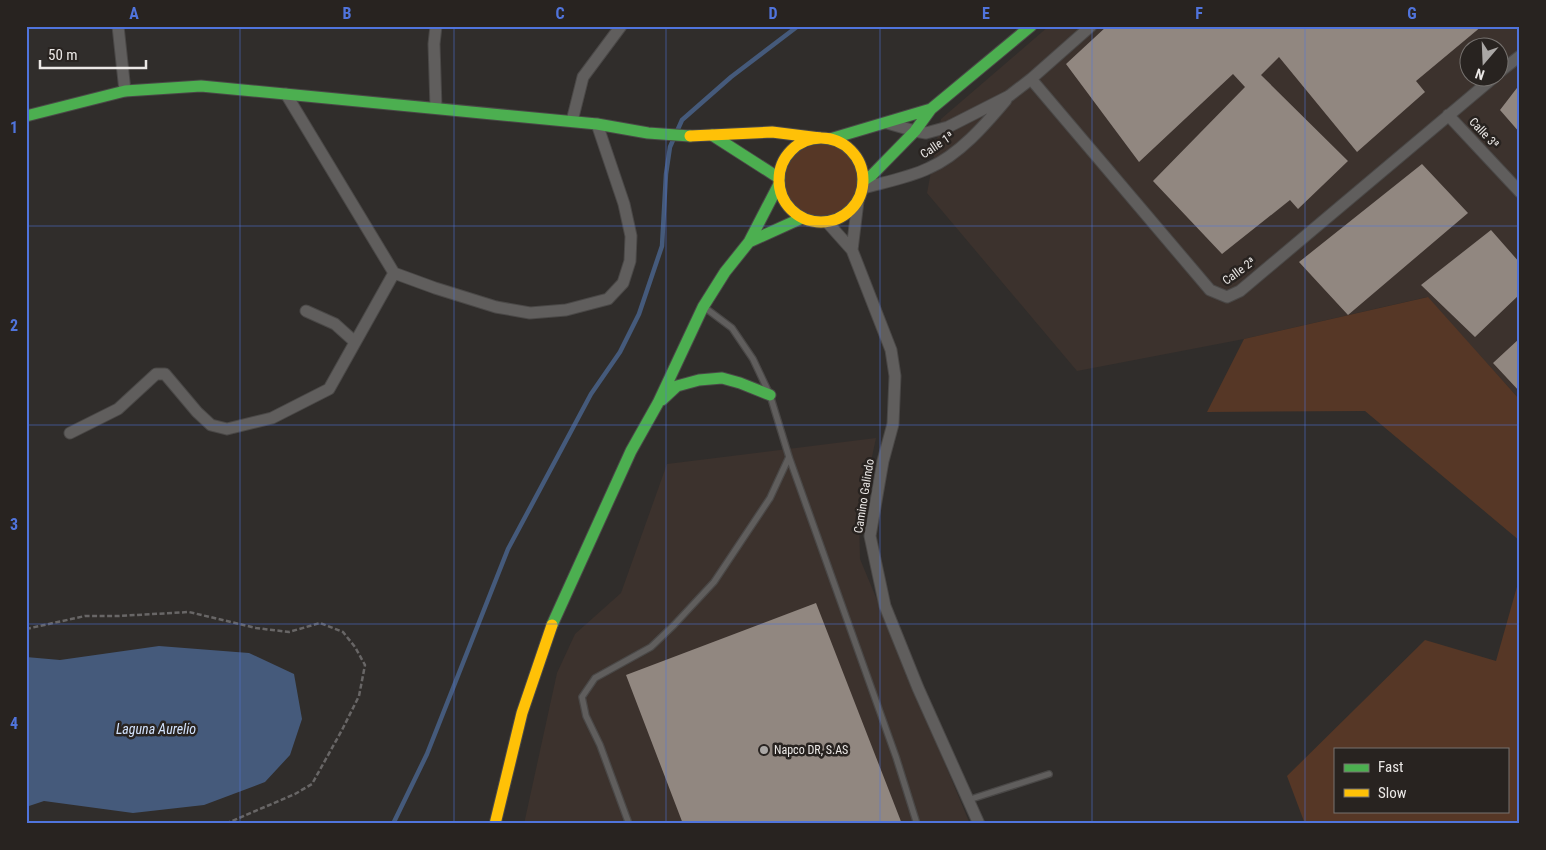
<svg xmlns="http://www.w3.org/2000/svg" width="1546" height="850" font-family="'Roboto Condensed',sans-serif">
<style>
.built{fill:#3c322d;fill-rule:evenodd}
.green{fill:#563726;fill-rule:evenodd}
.water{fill:#455a7b}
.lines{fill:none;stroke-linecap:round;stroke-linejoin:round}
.stream{stroke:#455a7b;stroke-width:4.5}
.building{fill:#918780}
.lane-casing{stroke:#4a4847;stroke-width:8}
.street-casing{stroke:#4a4847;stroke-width:13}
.fast-casing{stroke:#4a4847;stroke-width:13}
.slow-casing{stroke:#4a4847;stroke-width:13}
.path{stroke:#686666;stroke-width:2.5;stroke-dasharray:5 2.5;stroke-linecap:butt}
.lane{stroke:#605e5d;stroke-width:5.5}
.street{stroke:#605e5d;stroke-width:11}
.fast{stroke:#4caf50;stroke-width:11}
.slow{stroke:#ffc107;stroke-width:11}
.grid{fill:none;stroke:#5074dc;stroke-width:1;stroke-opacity:0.55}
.poi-dot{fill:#aaa7a5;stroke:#282320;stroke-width:2}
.labels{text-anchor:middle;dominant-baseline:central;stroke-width:5;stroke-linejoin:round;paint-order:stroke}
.street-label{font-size:12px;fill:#ebe8e6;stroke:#282320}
.poi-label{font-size:12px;fill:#ebe8e6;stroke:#282320;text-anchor:start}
.water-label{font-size:14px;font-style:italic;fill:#d3e3fd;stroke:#282320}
.neatline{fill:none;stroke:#5074dc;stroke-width:2}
.grid-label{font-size:16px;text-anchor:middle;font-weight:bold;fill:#5074dc}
</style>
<rect width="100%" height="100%" fill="#302d2b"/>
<!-- built -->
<path class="built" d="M1049,26H1520V400L1427,297L1244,339L1077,371L927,193L941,119ZM1468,48H1498V78H1468Z
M876,438L859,518L860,559L970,824H524L557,673L575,634L621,593L667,464Z"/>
<!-- green -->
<path class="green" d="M785 181a37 37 0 1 1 74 0a37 37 0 1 1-74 0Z
M1428,297L1520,400V541L1365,411L1207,412L1244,339Z
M1520,576V824H1305L1287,776L1425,640L1496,661ZM1335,749H1507V811H1335Z"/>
<!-- water -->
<path class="water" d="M159,646L249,653L294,674L302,719L290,755L265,782L204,805L133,813L44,801L26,807V657L60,660Z"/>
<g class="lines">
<!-- stream -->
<path class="stream" d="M393,824L427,754L508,549L591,394L620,352L639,314L662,246L666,174L670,147L682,120L731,77L798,26"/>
</g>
<!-- building -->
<path class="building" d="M1107,26H1482L1416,81L1425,92L1357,152L1279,57L1261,75L1348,161L1298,209L1290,200L1222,254L1153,181L1245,87L1233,74L1139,162L1066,64Z
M1520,84V133L1500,110Z
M1422,164L1468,213L1348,315L1299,262Z
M1491,230L1520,263V294L1475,337L1421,285Z
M1520,338V392L1493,363Z
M816,603L902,824H683L626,675Z"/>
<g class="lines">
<!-- lane casing -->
<g class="lane-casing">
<path id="lane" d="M704,307L732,328L753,359L770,395L789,457L896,757L917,824
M968,800L1049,774
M629,824L600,745L586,716L582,697L595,678L651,647L674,625L714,582L770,498L789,457"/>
</g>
<!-- street casing -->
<g class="street-casing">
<path id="street" d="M118,26L125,91
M1498,73L1520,56
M1031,79L1210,290L1227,297L1240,291L1493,78
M286,94L394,273L435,288L496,307L530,313L566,310L608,299L623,283L630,261L631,236L624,204L597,124
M436,108L434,44L436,26
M1448,115L1520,192
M572,121L583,77L621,26
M887,123L915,131L926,133L948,127L1009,96L1031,79L1091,26
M863,188C885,182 908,178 929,168C959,155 985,125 1006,100
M827,222L852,250L891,350L895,376L893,424L883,461L870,536L885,606L918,688L979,824
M852,250L858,201
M306,311L335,324L355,342
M70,433L118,409L156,374H165L197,412L211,425L227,429L272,418L329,389L394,273"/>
</g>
<!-- fast casing -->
<g class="fast-casing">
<path id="fast" d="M26,116L125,91L201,86L597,124L648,133L690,136
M712,135L779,178
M830,139L931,109
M863,181L872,175L915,131L931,109L1031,26
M749,242L802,218
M662,400L677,386L699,380L722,378L740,383L770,395
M552,625L631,451L658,403L703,307L725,272L749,242L779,184"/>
</g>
<!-- slow casing -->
<g class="slow-casing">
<path id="slow" d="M690,136L772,132L820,138
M779 180a42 42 0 1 1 84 0a42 42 0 1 1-84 0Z
M495,824L522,713L552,625"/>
</g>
<!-- path -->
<path class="path" d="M26,629L85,616H118L189,612L256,628L289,632L320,623L343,632L355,647L365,665L359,696L342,730L312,784L295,794L225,824"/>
<!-- lane -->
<use href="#lane" class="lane"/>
<!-- street -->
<use href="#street" class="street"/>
<!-- fast -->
<use href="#fast" class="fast"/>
<!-- slow -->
<use href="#slow" class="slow"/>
</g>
<!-- grid -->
<path class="grid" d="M240,26V824M454,26V824M666,26V824M880,26V824M1092,26V824M1305,26V824M26,226H1520M26,425H1520M26,624H1520"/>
<!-- markers -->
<circle class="poi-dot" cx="764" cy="750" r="5"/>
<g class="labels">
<!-- street labels -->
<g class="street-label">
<text transform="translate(1484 133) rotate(47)">Calle 3ª</text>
<text transform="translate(937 145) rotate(-34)">Calle 1ª</text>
<text transform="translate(1239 271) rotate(-36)">Calle 2ª</text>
<text transform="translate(864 496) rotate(-81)">Camino Galindo</text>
</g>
<!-- poi labels -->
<g class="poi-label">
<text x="774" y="750">Napco DR, S.AS</text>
</g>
<!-- water labels -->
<g class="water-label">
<text x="156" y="729">Laguna Aurelio</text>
</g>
</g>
<!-- border -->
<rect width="1546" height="850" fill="none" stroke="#282320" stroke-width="55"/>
<!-- legend -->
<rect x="1334" y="748" width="175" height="65" fill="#282320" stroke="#76726f"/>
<rect x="1344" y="764" width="25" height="8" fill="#4caf50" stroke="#76726f"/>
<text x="1378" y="772" font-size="15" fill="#ebe8e6">Fast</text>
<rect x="1344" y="789" width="25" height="8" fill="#ffc107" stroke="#76726f"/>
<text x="1378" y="798" font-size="15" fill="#ebe8e6">Slow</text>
<!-- north arrow -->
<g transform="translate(1484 62) rotate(199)"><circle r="24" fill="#282320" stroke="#76726f"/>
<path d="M0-4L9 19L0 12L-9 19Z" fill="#aaa7a5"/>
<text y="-8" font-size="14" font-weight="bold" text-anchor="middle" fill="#ebe8e6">N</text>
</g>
<!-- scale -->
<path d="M40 60v8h106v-8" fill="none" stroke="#ebe8e6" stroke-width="2.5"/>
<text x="48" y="60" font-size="15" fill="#ebe8e6" stroke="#282320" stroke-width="4" paint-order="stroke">50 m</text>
<rect x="28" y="28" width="1490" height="794" class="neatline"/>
<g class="grid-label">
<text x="134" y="19">A</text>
<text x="347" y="19">B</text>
<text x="560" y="19">C</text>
<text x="773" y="19">D</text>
<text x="986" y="19">E</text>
<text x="1199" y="19">F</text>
<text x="1412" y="19">G</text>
<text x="14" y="133">1</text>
<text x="14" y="331">2</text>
<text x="14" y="530">3</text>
<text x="14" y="729">4</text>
</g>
</svg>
